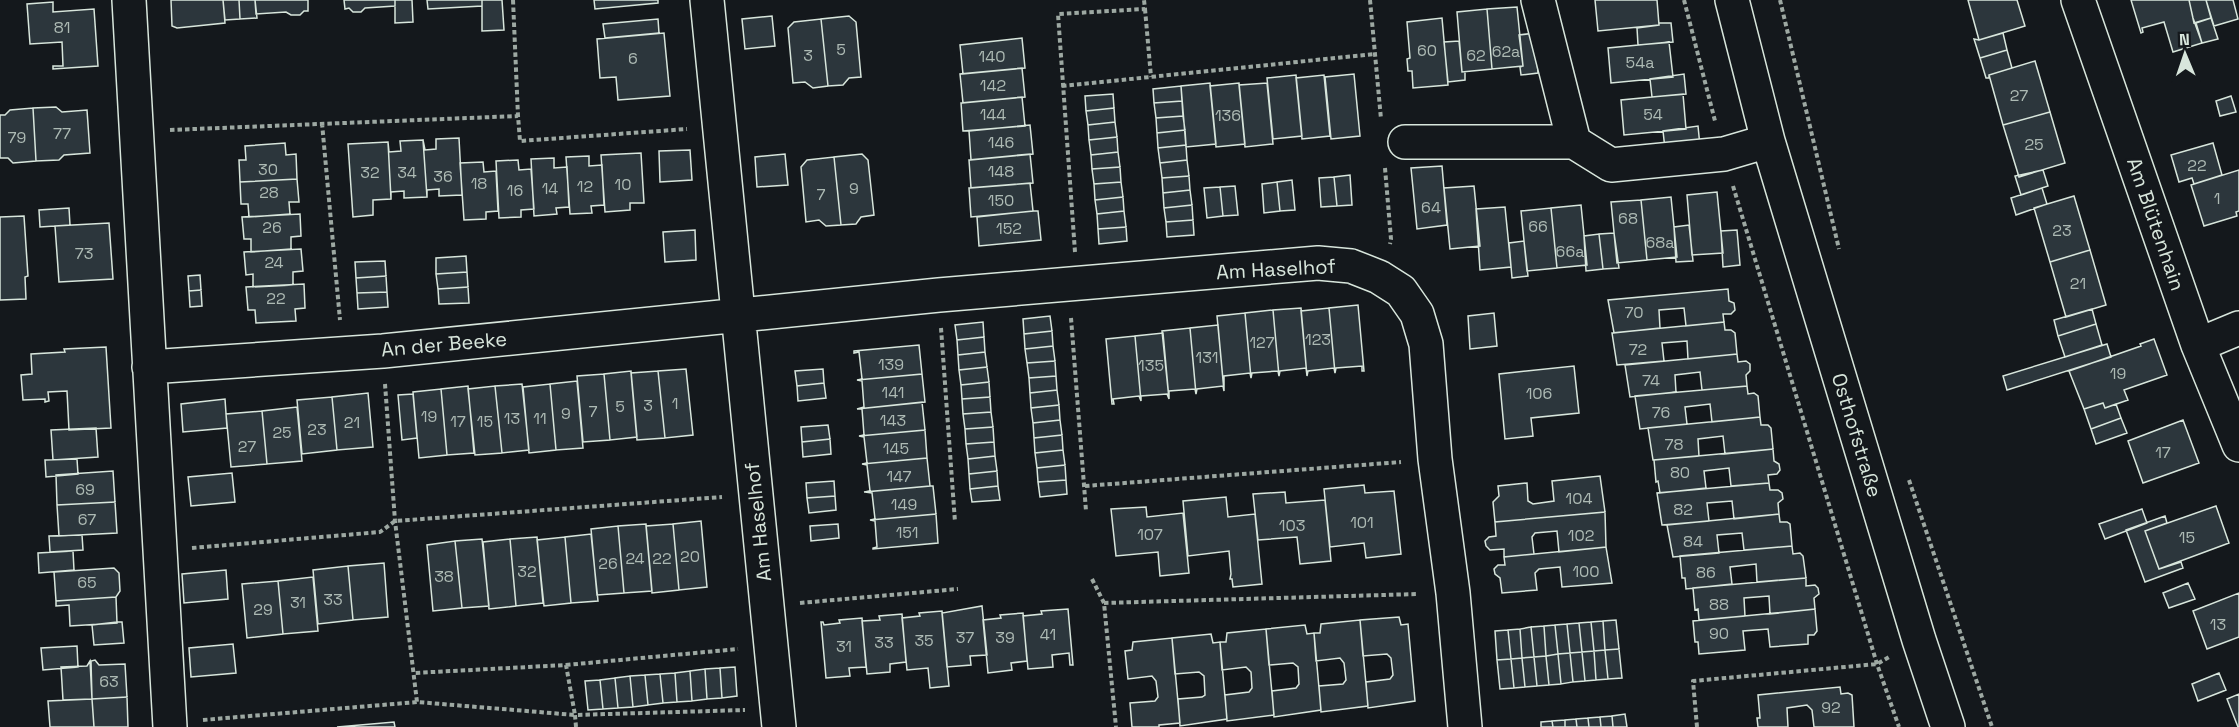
<svg xmlns="http://www.w3.org/2000/svg" width="2239" height="727" font-family="'Space Grotesk',sans-serif">
<style>
.building{fill:#2c363c;stroke:#d8e6dc;stroke-width:1.5}
.lines{fill:none;stroke-linecap:round;stroke-linejoin:round}
.minor-casing{stroke:#d8e6dc;stroke-width:36}
.path{stroke:#9da8a2;stroke-width:4;stroke-dasharray:4.5 3;stroke-linecap:butt}
.minor{stroke:#14181c;stroke-width:33}
.labels{text-anchor:middle;dominant-baseline:central;stroke-width:4.5;stroke-linejoin:round;paint-order:stroke}
.number-label{font-size:16px;fill:#adbab4}
.street-label{font-size:20px;fill:#d8e6dc;stroke:#14181c}
</style>
<rect width="100%" height="100%" fill="#14181c"/>
<!-- building -->
<path class="building" d="M171,0H223L225,23L177,28L172,26Z
M223,0H239L240,19L225,20Z
M239,0H255L257,18L240,19Z
M255,0H308V11H304L300,15H291L286,12L256,14Z
M344,0H395V6L365,8L361,12H353L349,8L345,9Z
M395,0H412L413,22L395,23Z
M427,0H482V6L428,9Z
M482,0H502L504,30L482,31Z
M594,0H658V3L595,9Z
M1595,0H1657L1659,25L1598,31Z
M1968,0H2017L2025,26L1979,40Z
M2131,0H2189L2193,18L2202,43L2173,52L2164,22L2142,28L2143,32L2141,33Z
M2189,0H2206L2211,18L2194,23Z
M2206,0H2233L2238,19L2214,26Z
M53,2V12L94,9L98,66L53,69V66H63L62,42L30,44L27,4Z
M1517,7L1523,66L1492,69L1487,9Z
M1487,9L1492,69L1462,72L1457,12Z
M772,16L775,46L745,49L742,19Z
M849,16L856,22L861,77L849,78L843,85L828,86L821,19Z
M1442,18L1448,85L1413,88L1412,71H1408L1407,59L1410,58L1407,22Z
M2211,18L2218,39L2202,43L2196,23Z
M658,19L659,33L605,38L603,24Z
M821,19L828,86L813,88L805,82L793,83L788,28L794,22Z
M1659,23H1671L1673,42L1638,45L1637,28L1659,25Z
M664,33L670,96L618,100L616,77L600,78L597,39Z
M1535,33L1538,73L1521,75L1520,67L1523,66L1519,35Z
M2003,33L2007,50L1980,58L1974,39L1979,40Z
M1022,38L1025,68L963,74L960,45Z
M1459,41L1462,72H1465V80L1448,82L1444,42Z
M1669,42L1673,77L1611,83L1608,48Z
M2007,50L2012,68L1989,75V78H1986L1980,58Z
M2035,61L2050,112L2003,125L1989,75Z
M1022,68L1025,97L963,103L960,74Z
M1354,74L1360,136L1331,139L1325,77Z
M1684,74L1686,94L1652,97L1650,79Z
M1296,75L1302,136L1273,139L1267,78Z
M1324,75L1330,136L1302,139L1296,78Z
M1210,83L1216,144L1186,147L1181,86Z
M1239,83L1245,144L1216,147L1210,86Z
M1267,83L1273,144L1245,147L1239,85Z
M1181,86L1182,101L1154,103L1153,89Z
M1113,94L1114,108L1086,111L1085,96Z
M1683,94L1686,129L1624,135L1621,100Z
M2231,96L2236,112L2220,116L2216,101Z
M1022,97L1025,126L963,131L961,103Z
M1182,101L1183,116L1156,118L1154,103Z
M56,107L62,112L87,110L90,153L64,155L59,160L36,161L33,108Z
M33,108L36,161L13,163L8,158H0V115H5L10,110Z
M1114,108L1115,122L1088,125L1086,111Z
M2050,112L2065,163L2019,177L2003,125Z
M1183,116L1185,130L1157,133L1156,118Z
M1115,122L1117,137L1089,140L1088,125Z
M1030,125L1033,154L971,160L969,131Z
M1698,126L1700,146L1665,149L1663,131Z
M1185,130L1186,145L1158,148L1157,133Z
M1117,137L1118,152L1091,155L1089,140Z
M459,138L462,195L439,196V189L427,190V197L423,140L425,150L436,149V139Z
M423,140L427,197L404,198V191L391,192V199L388,142L389,152L401,151L400,141Z
M388,142L391,199L373,200V215L353,217L348,144Z
M285,143L286,155L296,154L297,179L240,182L239,160H246L245,146Z
M2213,143L2222,175L2194,184L2192,178L2179,182L2171,155Z
M1186,145L1187,160L1160,163L1158,148Z
M690,150L692,180L660,182L659,151Z
M1118,152L1120,167L1092,169L1091,155Z
M641,153L644,203H630V210L605,212L601,155Z
M785,154L788,185L757,187L755,157Z
M862,154L868,160L874,215L861,217L856,224L841,225L834,157Z
M1030,154L1033,183L971,188L969,160Z
M589,156V166L602,165L604,205L591,206L592,213L570,214L566,157Z
M834,157L841,225L826,226L819,220L806,222L801,167L807,160Z
M554,158V168L567,167L569,207L556,208L557,214L534,216L531,159Z
M518,160L519,170L531,169L534,209L521,210V217L499,218L496,161Z
M1187,160L1189,176L1162,178L1160,163Z
M483,162L484,172L496,171L498,211L486,212V219L464,220L460,163Z
M1442,166L1447,225L1417,229L1411,168Z
M1120,167L1121,182L1094,184L1092,169Z
M2043,170L2048,186L2021,195L2015,176Z
M2239,170V211L2236,212L2237,216L2204,226L2191,185Z
M1350,175L1352,205L1337,206L1334,177Z
M1189,176L1190,190L1163,193L1162,178Z
M1334,177L1337,206L1321,207L1319,178Z
M297,179L299,202H289L290,214L249,217L248,204H241L240,182Z
M1292,180L1295,210L1280,211L1277,182Z
M1121,182L1123,197L1095,200L1094,184Z
M1277,182L1280,211L1264,213L1262,184Z
M1030,183L1033,211L971,217L969,188Z
M1235,186L1238,215L1223,216L1220,187Z
M1474,186L1480,246L1450,249L1444,188Z
M1220,187L1223,216L1207,218L1204,188Z
M2042,188L2047,204L2016,215L2011,198Z
M1190,190L1192,205L1164,208L1163,193Z
M1717,192L1723,253L1692,255L1687,195Z
M2074,196L2090,250L2050,262L2034,208Z
M1123,197L1124,211L1097,214L1095,200Z
M1671,197L1677,257L1647,260L1641,200Z
M1641,200L1647,260L1617,263L1611,202Z
M1192,205L1193,220L1166,222L1164,208Z
M1581,205L1587,265L1557,268L1551,208Z
M1505,207L1511,267L1480,270L1476,209Z
M69,208L70,225L40,227L39,210Z
M1551,208L1557,268L1527,271L1521,211Z
M1033,211H1038L1041,240L979,246L977,217Z
M1124,211L1126,227L1098,229L1097,214Z
M300,214L301,236L291,237V249L251,252V239H244L242,217Z
M24,216L28,276L25,277L26,299L0,300V217Z
M1193,220L1194,235L1167,237L1166,222Z
M109,223L113,279L59,282L55,226Z
M1689,225L1693,261L1676,262L1674,227Z
M1126,227L1127,241L1099,244L1098,229Z
M695,230L696,260L665,262L663,232Z
M1737,230L1740,265L1723,267L1721,231Z
M1614,233L1619,268L1603,269L1599,234Z
M1599,234L1603,269L1586,271L1584,236Z
M1524,241L1528,276L1512,278L1509,243Z
M301,249L303,271L293,272V285L253,287V274L246,275L244,252Z
M2090,250L2106,305L2066,317L2050,262Z
M466,256L467,272L436,274V258Z
M385,261L386,276L356,278L355,262Z
M467,272L468,287L438,289L436,274Z
M200,275L201,290L189,291L188,276Z
M386,276L387,292L357,293L356,278Z
M304,284L305,308L295,309L296,321L256,323L255,310H248L246,287Z
M468,287L469,303L439,304L438,289Z
M1728,289L1729,301L1734,303L1735,310L1731,314H1723L1724,322L1686,326L1684,308L1659,310L1660,328L1614,333L1608,300Z
M201,290L202,306L190,307L189,291Z
M387,292L388,307L358,309L357,293Z
M1358,305L1364,371H1362V366L1336,368L1335,373L1329,308Z
M1301,308L1307,376L1306,368L1280,371L1279,376L1273,310Z
M1329,308L1335,373L1334,368L1308,371L1307,376L1301,311Z
M2092,309L2096,324L2058,336L2054,320Z
M1273,310L1279,376L1278,371L1252,373L1251,378L1245,313Z
M1245,313L1251,378L1250,373L1224,376V391L1217,316Z
M1494,313L1497,346L1470,349L1468,316Z
M1050,316L1052,331L1024,334L1023,319Z
M983,322L984,337L957,340L955,325Z
M1724,322L1725,330H1731L1735,333L1737,354L1688,359L1687,341L1662,343L1664,361L1617,365L1612,333Z
M2096,324L2102,345L2065,357L2058,336Z
M1218,325L1224,391L1223,386L1197,389L1196,394L1190,328Z
M1190,328L1196,394L1195,389L1169,391V399L1162,331Z
M1052,331L1053,346L1025,349L1024,334Z
M1163,333L1169,399L1167,394L1141,396V401L1135,336Z
M1135,336L1141,401L1139,396L1113,399L1114,404H1112L1106,339Z
M984,337L985,352L958,355L957,340Z
M2154,339L2167,375L2124,390L2128,400L2105,408L2103,403L2084,409L2069,371L2141,346L2140,344Z
M2107,344L2111,357L2007,390L2003,376Z
M919,345L922,374L857,380L862,379L859,352L854,353V351Z
M1053,346L1055,361L1027,363L1025,349Z
M106,347L111,428L69,430L67,391L48,392L49,401L45,402V399L23,400L21,375L32,374L31,354L65,352L64,349Z
M985,352L987,367L959,370L958,355Z
M1737,354L1738,362L1746,361L1750,364V371L1746,375L1747,386L1702,390L1700,372L1675,375L1676,392L1630,397L1625,365Z
M1055,361L1056,376L1029,378L1027,363Z
M1574,366L1579,413L1531,418L1533,436L1505,439L1499,374Z
M987,367L989,382L961,385L959,370Z
M686,369L693,435L665,438L658,371Z
M823,369L824,383L797,386L795,371Z
M631,371L637,437L610,440L604,374Z
M658,371L665,438L637,440L631,373Z
M604,374L610,440L583,442L577,376Z
M922,374L925,402L857,409L864,407L862,381L857,380Z
M1056,376L1057,390L1030,393L1029,378Z
M577,381L583,448L556,450L550,384Z
M989,382L990,397L962,399L961,385Z
M824,383L826,398L798,401L797,386Z
M522,384L529,450L502,453L495,386Z
M550,384L556,450L529,453L523,387Z
M468,386L474,453L447,455L441,389Z
M495,386L502,453L475,455L468,389Z
M1747,386L1748,394L1754,393L1758,396L1760,417L1712,422L1710,404L1685,407L1687,424L1640,429L1635,396Z
M441,389L447,455L419,458L413,392Z
M1057,390L1059,405L1031,408L1030,393Z
M368,393L373,447L337,450L332,397Z
M413,394L417,438L402,440L398,395Z
M332,397L337,450L302,454L297,400Z
M990,397L991,412L963,414L962,399Z
M225,399L227,428L183,432L181,404Z
M922,402L925,430L859,436L864,435L862,409H857Z
M2103,403L2105,408L2116,404L2121,418L2091,429L2084,409Z
M1059,405L1060,420L1033,423L1031,408Z
M297,407L302,461L267,464L262,411Z
M262,411L267,464L231,467L226,414Z
M991,412L993,427L965,429L963,414Z
M1760,417L1761,425H1768L1771,428L1773,449L1725,454L1723,436L1698,439L1699,456L1653,460L1648,428Z
M2121,418L2127,433L2096,444L2091,429Z
M1060,420L1062,435L1034,438L1033,423Z
M2183,420L2199,463L2143,483L2128,441Z
M828,425L830,439L802,442L801,427Z
M993,427L994,442L966,444L965,429Z
M96,428L98,457L53,460L51,430Z
M925,430L927,458L862,464L867,463L864,437L859,436Z
M1062,435L1063,450L1035,453L1034,438Z
M830,439L831,454L803,457L802,442Z
M994,442L995,456L968,459L966,444Z
M1773,449L1774,461L1779,464L1780,470L1777,474L1768,475L1769,483L1731,486L1729,468L1704,471L1706,488L1660,493L1658,481L1656,482L1654,460Z
M1063,450L1065,465L1037,468L1035,453Z
M995,456L997,471L969,474L968,459Z
M927,458L930,486L864,492L870,491L867,465L862,464Z
M77,459L78,474L46,477L45,460Z
M1065,465L1066,480L1038,482L1037,468Z
M113,471L115,502L57,505L56,475Z
M997,471L998,486L970,489L969,474Z
M232,473L235,502L191,506L188,477Z
M1600,476L1605,512L1495,522L1493,502L1499,496L1498,486L1527,483L1528,501L1533,504L1554,501L1552,481Z
M1066,480L1067,494L1040,497L1038,482Z
M834,481L835,496L807,498L806,483Z
M1769,483L1770,490H1778L1782,493L1783,499L1778,503L1779,514L1734,519L1732,501L1707,503L1709,521L1662,525L1657,493Z
M1364,485L1365,493L1394,491L1401,554L1366,558L1364,543L1330,547L1324,489Z
M930,486H933L936,514L870,520L875,519L872,493L865,492Z
M998,486L1000,500L972,502L970,489Z
M1285,492L1286,503L1325,500L1331,561L1300,564L1297,537L1258,540L1253,494Z
M835,496L836,510L809,513L807,498Z
M1226,497L1228,517L1255,514L1262,584L1233,587L1232,579H1230L1231,574L1229,551L1188,556L1183,501Z
M115,502L117,533L59,536L57,505Z
M2216,506L2229,543L2159,569L2145,531Z
M1146,507L1147,517L1183,513L1189,573L1160,576L1158,552L1116,556L1111,509Z
M2142,509L2147,523L2105,539L2099,524Z
M1605,512L1606,547L1559,552L1557,531L1535,533L1532,537L1534,554L1504,557V549L1490,550L1486,546L1485,541L1489,537L1496,536L1495,522Z
M936,514L938,543L873,549V548L877,547L875,521L870,520Z
M1779,514L1780,522H1787L1790,524L1792,546L1744,550L1742,533L1717,535L1719,553L1673,557L1667,525Z
M2165,516L2167,523L2145,531L2159,569L2181,562L2183,568L2145,582L2126,530Z
M701,521L707,587L679,590L673,524Z
M646,524L652,591L624,593L618,526Z
M673,524L679,590L652,593L646,526Z
M838,524L839,538L811,541L810,526Z
M618,526L624,593L597,595L591,529Z
M591,534L598,601L571,603L565,537Z
M82,535L83,550L50,552L49,536Z
M537,537L543,603L516,606L510,539Z
M565,537L571,603L544,606L537,540Z
M482,539L489,606L462,608L455,541Z
M510,539L516,606L489,609L483,542Z
M455,541L462,608L433,611L427,545Z
M1792,546L1793,554L1800,553L1803,556L1806,578L1757,582L1756,564L1730,567L1732,584L1686,589L1685,578H1682L1680,556Z
M1606,547L1612,583L1562,587L1560,567L1539,569L1535,573L1537,590L1502,593L1500,578L1495,574L1494,569L1498,565H1505L1504,557Z
M73,551L74,570L39,573L38,553Z
M384,563L388,617L353,620L348,566Z
M348,566L353,620L318,624L313,570Z
M114,568L119,573L120,591L116,597L56,601L54,572Z
M226,570L228,599L184,603L182,574Z
M313,577L318,631L283,634L278,581Z
M1806,578V586L1815,585L1818,588L1819,594L1814,598L1815,609L1770,614L1769,596L1744,598L1745,616L1699,620L1698,609L1695,610L1693,588Z
M278,581L283,634L247,638L242,584Z
M2188,583L2195,599L2169,608L2163,593Z
M2239,593V637L2207,649L2193,611Z
M116,597L117,623L70,626L69,605L56,606V601Z
M982,606L987,655L970,656L971,665L947,667L942,613Z
M1068,609L1073,665H1070L1069,653L1052,655L1053,667L1028,669L1023,616L1042,614L1041,611Z
M1815,609L1817,631L1814,635H1808V644L1770,647L1768,629L1743,631L1745,650L1699,654L1698,642H1695L1693,621Z
M942,611L949,686L930,688L928,668L907,670L902,618L920,616L919,613Z
M1023,613L1027,661L1011,663L1012,670L988,673L983,620L1001,618L1000,615Z
M902,614L906,662L890,664V672L867,674L862,621L880,620L879,616Z
M1399,617L1401,625L1408,624L1415,701L1368,708L1366,682L1390,679L1393,675L1391,658L1387,654L1363,656L1360,620Z
M862,618L866,667L849,668L850,676L826,678L821,622H823L824,625L840,623L839,620Z
M1360,620L1368,706L1321,712L1319,686L1343,684L1346,680L1344,663L1340,658L1316,661L1314,633H1320L1321,624Z
M1616,620L1619,649L1605,650L1603,621Z
M1603,621L1605,650L1594,651L1591,622Z
M117,622H122L124,643L94,645L92,625Z
M1591,622L1594,651L1582,652L1579,623Z
M1579,623L1582,652L1570,653L1567,624Z
M1567,624L1570,653L1558,654L1555,625Z
M1305,625L1307,634L1314,633L1321,710L1274,717L1272,691L1296,688L1299,684L1298,667L1293,663L1269,665L1266,629Z
M1555,625L1558,654L1546,656L1544,626Z
M1544,626L1546,656L1534,657L1531,627Z
M1531,627L1534,657L1522,658L1520,629Z
M1266,629L1274,715L1227,721L1225,695L1249,692L1252,688L1251,672L1246,667L1222,670L1220,642H1226L1227,633Z
M1520,629L1522,658L1511,659L1508,630Z
M1508,630L1511,659L1497,660L1495,631Z
M1211,634L1213,643L1220,642L1227,719L1180,726L1178,699L1202,697L1205,695L1204,676L1199,672L1175,674L1172,638Z
M1172,638L1180,723L1159,725V727H1132L1130,703L1155,701L1158,697L1156,681L1152,676L1128,679L1125,651L1132,650L1133,642Z
M233,644L236,673L191,677L189,648Z
M77,646L78,667L43,670L41,648Z
M1619,649L1622,678L1608,679L1605,650Z
M1605,650L1608,679L1596,680L1594,651Z
M1594,651L1596,680L1585,681L1582,652Z
M1582,652L1585,681L1573,682L1570,653Z
M1570,653L1573,682L1561,684L1558,654Z
M1558,654L1561,684L1549,685L1546,656Z
M1546,656L1549,685L1537,686L1534,657Z
M1534,657L1537,686L1525,687L1522,658Z
M1522,658L1525,687L1514,688L1511,659Z
M1511,659L1514,688L1500,689L1497,660Z
M95,660L99,665L125,664L127,697L92,699L91,661Z
M90,661L92,699L63,700L61,667L87,666Z
M735,667L737,696L722,698L720,668Z
M720,668L722,698L707,699L705,669Z
M705,669L707,699L692,701L690,671Z
M690,671L692,701L677,702L675,673Z
M675,673L677,702L663,703L660,674Z
M2219,673L2226,690L2198,701L2192,684Z
M660,674L663,703L648,705L645,675Z
M645,675L648,705L633,707L630,676Z
M630,676L633,707L618,708L615,678Z
M615,678L618,708L603,709L600,680Z
M600,680L603,709L588,710L585,681Z
M1840,687L1841,694L1848,693L1852,695L1854,727H1814L1812,710L1807,705L1787,708L1788,727H1758L1757,718H1760L1758,695Z
M2239,694V727H2238L2227,699Z
M127,697L128,727H94L92,699Z
M92,699L94,727H50L48,701Z
M1625,714L1627,727H1613L1612,716Z
M1612,716L1613,727H1601L1600,717Z
M1600,717L1601,727H1589L1588,718Z
M1588,718L1589,727H1577L1576,719Z
M1576,719L1577,727H1565V720Z
M1565,720V727H1553L1552,721Z
M1552,721L1553,727H1541V722Z
M394,722L395,727H337Z"/>
<g class="lines">
<!-- minor casing -->
<g class="minor-casing">
<path id="minor" d="M129,0L170,727
M707,0L779,727
M1538,0L1574,142
M1732,0L1768,141L1919,640L1948,727
M2078,0L2198,345L2239,445
M1405,142H1574L1611,165L1724,154L1768,141
M2198,345L2239,328
M149,367L383,351L939,295L1318,263L1351,266L1379,277L1401,291L1417,314L1426,344L1435,459L1453,593L1465,727"/>
</g>
<!-- path -->
<path class="path" d="M513,0L518,116
M1370,0L1381,119
M1684,0L1715,121
M1780,0L1839,249
M1145,9L1151,77
M1062,86L1375,54
M322,123L340,320
M170,130L518,116L520,141L687,129
M1385,168L1391,239L1390,244
M1733,186L1877,664L1899,727
M1075,252L1058,14L1145,9L1144,0
M1071,318L1086,511
M941,328L955,522
M385,384L395,521L417,702L575,715L566,665L414,673
M1909,480L1992,727
M1085,486L1401,462
M192,548L380,532L395,521L722,497
M1092,579L1104,603L1116,727
M800,603L958,589
M1104,603L1418,594
M566,665L738,649
M203,720L417,702
M576,727L575,715L745,710
M1697,727L1693,681L1877,664L1889,657"/>
<!-- minor -->
<use href="#minor" class="minor"/>
</g>
<g class="labels">
<!-- number labels -->
<g class="number-label">
<text x="62" y="27">81</text>
<text x="841" y="49">5</text>
<text x="1427" y="50">60</text>
<text x="1506" y="51">62a</text>
<text x="808" y="55">3</text>
<text x="1476" y="55">62</text>
<text x="992" y="56">140</text>
<text x="633" y="58">6</text>
<text x="1640" y="62">54a</text>
<text x="993" y="85">142</text>
<text x="2019" y="95">27</text>
<text x="993" y="114">144</text>
<text x="1653" y="114">54</text>
<text x="1228" y="115">136</text>
<text x="62" y="133">77</text>
<text x="17" y="137">79</text>
<text x="1001" y="142">146</text>
<text x="2034" y="144">25</text>
<text x="2197" y="165">22</text>
<text x="268" y="169">30</text>
<text x="1001" y="171">148</text>
<text x="370" y="172">32</text>
<text x="407" y="172">34</text>
<text x="443" y="176">36</text>
<text x="479" y="183">18</text>
<text x="623" y="184">10</text>
<text x="585" y="186">12</text>
<text x="550" y="188">14</text>
<text x="854" y="188">9</text>
<text x="515" y="190">16</text>
<text x="269" y="192">28</text>
<text x="821" y="194">7</text>
<text x="2217" y="198">1</text>
<text x="1001" y="200">150</text>
<text x="1431" y="207">64</text>
<text x="1628" y="218">68</text>
<text x="1538" y="226">66</text>
<text x="272" y="227">26</text>
<text x="1009" y="228">152</text>
<text x="2062" y="230">23</text>
<text x="1660" y="242">68a</text>
<text x="1570" y="251">66a</text>
<text x="84" y="253">73</text>
<text x="274" y="262">24</text>
<text x="2078" y="283">21</text>
<text x="276" y="298">22</text>
<text x="1634" y="312">70</text>
<text x="1318" y="339">123</text>
<text x="1262" y="342">127</text>
<text x="1638" y="349">72</text>
<text x="1207" y="357">131</text>
<text x="891" y="364">139</text>
<text x="1151" y="365">135</text>
<text x="2118" y="373">19</text>
<text x="1651" y="380">74</text>
<text x="893" y="392">141</text>
<text x="1539" y="393">106</text>
<text x="675" y="403">1</text>
<text x="648" y="405">3</text>
<text x="620" y="406">5</text>
<text x="593" y="411">7</text>
<text x="1661" y="412">76</text>
<text x="566" y="413">9</text>
<text x="429" y="416">19</text>
<text x="512" y="418">13</text>
<text x="540" y="418">11</text>
<text x="893" y="420">143</text>
<text x="458" y="421">17</text>
<text x="485" y="421">15</text>
<text x="352" y="422">21</text>
<text x="317" y="429">23</text>
<text x="282" y="432">25</text>
<text x="1674" y="444">78</text>
<text x="247" y="446">27</text>
<text x="896" y="448">145</text>
<text x="2163" y="452">17</text>
<text x="1680" y="472">80</text>
<text x="899" y="476">147</text>
<text x="85" y="489">69</text>
<text x="1579" y="498">104</text>
<text x="904" y="504">149</text>
<text x="1683" y="509">82</text>
<text x="87" y="519">67</text>
<text x="1362" y="522">101</text>
<text x="1292" y="525">103</text>
<text x="907" y="532">151</text>
<text x="1150" y="534">107</text>
<text x="1581" y="535">102</text>
<text x="2187" y="537">15</text>
<text x="1693" y="541">84</text>
<text x="690" y="556">20</text>
<text x="635" y="558">24</text>
<text x="662" y="558">22</text>
<text x="608" y="563">26</text>
<text x="527" y="571">32</text>
<text x="1586" y="571">100</text>
<text x="1706" y="572">86</text>
<text x="444" y="576">38</text>
<text x="87" y="582">65</text>
<text x="333" y="599">33</text>
<text x="298" y="602">31</text>
<text x="1719" y="604">88</text>
<text x="263" y="609">29</text>
<text x="2218" y="624">13</text>
<text x="1719" y="633">90</text>
<text x="1048" y="634">41</text>
<text x="965" y="637">37</text>
<text x="1005" y="637">39</text>
<text x="924" y="640">35</text>
<text x="884" y="642">33</text>
<text x="844" y="646">31</text>
<text x="109" y="681">63</text>
<text x="1831" y="707">92</text>
</g>
<!-- street labels -->
<g class="street-label">
<text transform="translate(2156 224) rotate(71)">Am Blütenhain</text>
<text transform="translate(1276 269) rotate(-3)">Am Haselhof</text>
<text transform="translate(444 344) rotate(-5)">An der Beeke</text>
<text transform="translate(1857 435) rotate(73)">Osthofstraße</text>
<text transform="translate(758 522) rotate(-96)">Am Haselhof</text>
</g>
</g>
<!-- north arrow -->
<g transform="translate(2185 54) rotate(358)" stroke="#14181c" stroke-width="4.5" paint-order="stroke">
<path d="M0-4.5L10 22L0 15L-10 22Z" fill="#d8e6dc"/>
<text y="-9" font-size="16" font-weight="bold" text-anchor="middle" fill="#d8e6dc">N</text>
</g>
</svg>
